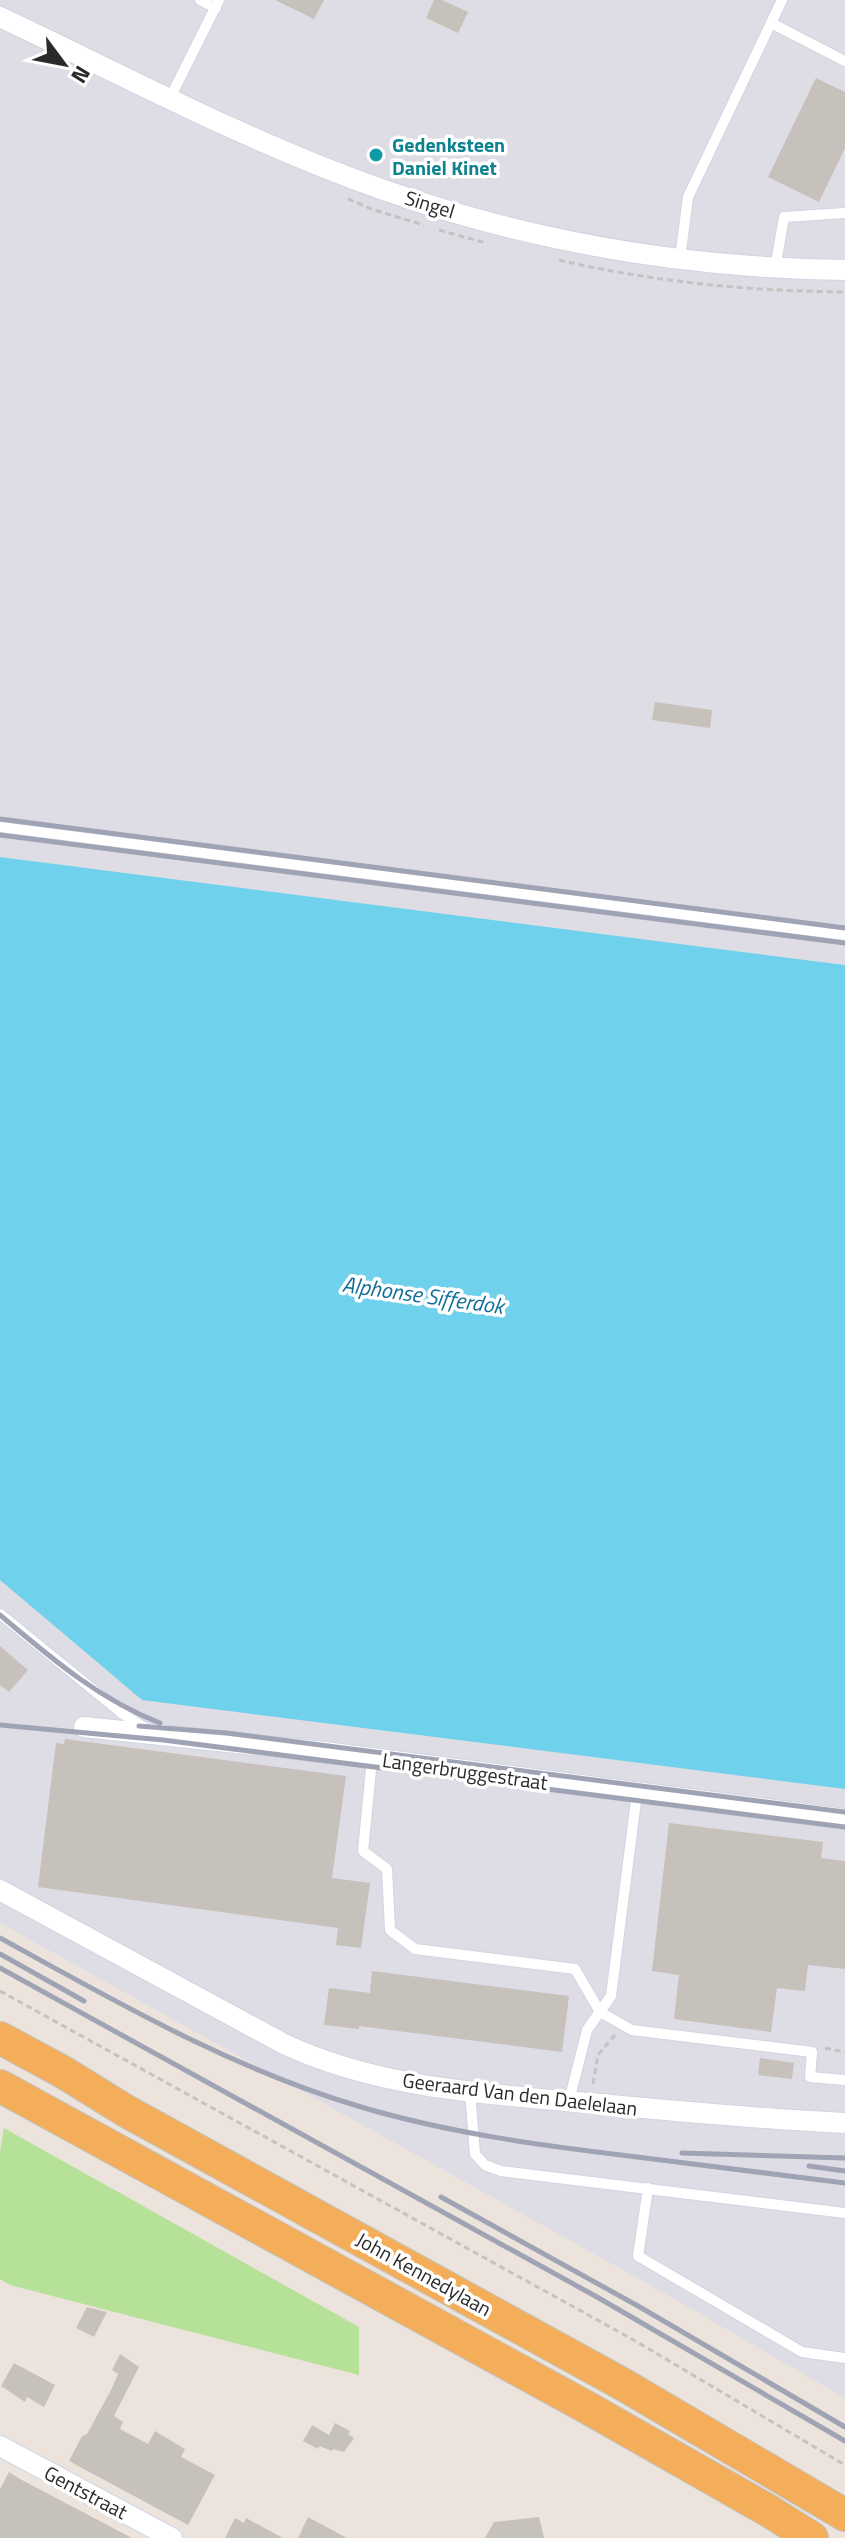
<svg xmlns="http://www.w3.org/2000/svg" width="845" height="2538" font-family="'Titillium Web',sans-serif">
<style>
.industrial{fill:#dedce4}
.green{fill:#b5e199}
.water{fill:#70d1ec}
.building{fill:#c7c1bb}
.lines{fill:none;stroke-linecap:round;stroke-linejoin:round}
.service-casing{stroke:#d1d5e2;stroke-width:12}
.minor-casing{stroke:#d1d5e2;stroke-width:22}
.trunk-casing{stroke:#c3c3c3;stroke-width:34}
.path{stroke:#c3c3c3;stroke-width:3;stroke-dasharray:6 4;stroke-linecap:butt}
.service{stroke:#fff;stroke-width:10}
.minor{stroke:#fff;stroke-width:20}
.trunk{stroke:#f4ae5a;stroke-width:32}
.rail{stroke:#9fa3b4;stroke-width:5}
.culture-dot{fill:#0f9aa8;stroke:#fff;stroke-width:3}
.labels{text-anchor:middle;dominant-baseline:central;stroke-width:7;stroke-linejoin:round;paint-order:stroke}
.culture-label{font-size:20px;font-weight:bold;fill:#0d838f;stroke:#fff;text-anchor:start}
.street-label{font-size:20px;fill:#2a2a2a;stroke:#fff}
.water-label{font-size:22px;font-style:italic;fill:#106f98;stroke:#fff}
</style>
<rect width="100%" height="100%" fill="#ece4dc"/>
<!-- industrial -->
<path class="industrial" d="M0,0H845V965L0,857Z
M0,1580L142,1700L845,1789V2398L650,2285L0,1923Z"/>
<!-- green -->
<path class="green" d="M4,2128L359,2327V2375L10,2285L0,2279V2153Z"/>
<!-- water -->
<path class="water" d="M0,857L845,965V1789L142,1700L0,1580Z"/>
<!-- building -->
<path class="building" d="M275,0H324L314,19Z
M434,0H442L468,12L458,33L426,18Z
M816,78L845,92V148L819,202L768,177Z
M655,702L712,710L710,728L652,720Z
M0,1646L28,1670L9,1692L0,1685Z
M65,1739L346,1776L332,1878L370,1883L361,1948L336,1945L338,1928L38,1887L56,1743L64,1744Z
M669,1823L823,1842L821,1858L845,1861V1969L808,1965L805,1991L777,1988L771,2032L674,2019L679,1975L652,1971Z
M372,1971L569,1996L562,2052L359,2026V2029L324,2025L329,1988L370,1993Z
M760,2058L794,2063L792,2079L758,2075Z
M87,2307L107,2312L94,2337L76,2328Z
M120,2354L139,2367L114,2416L123,2422L120,2429L148,2444L155,2431L185,2449L181,2457L215,2475L188,2525L69,2461L82,2436L87,2434L111,2390L118,2374L112,2370Z
M14,2363L55,2385L44,2407L27,2397L25,2402L1,2386Z
M335,2423L350,2431L348,2434L354,2438L344,2452L333,2449L332,2451L319,2446L318,2449L303,2441L312,2425L329,2435Z
M9,2472L20,2479L132,2538H0V2489Z
M308,2517L347,2538H298Z
M539,2517L544,2538H485L494,2522Z
M235,2518L244,2523L246,2518L283,2538H225Z"/>
<g class="lines">
<!-- service casing -->
<g class="service-casing">
<path id="service" d="M200,0L216,8
M771,23L845,61
M170,98L219,0
M680,259L688,197L782,0
M775,269L784,217L845,213
M0,827L845,935
M0,1614L123,1714L145,1728
M372,1759L363,1851L387,1869L390,1930L415,1949L575,1969L600,2012L632,2030L812,2052L810,2077L845,2080
M470,2091L475,2154L485,2165L501,2171L845,2213
M569,2101L587,2030L611,1996L637,1793
M648,2188L638,2256L802,2352L845,2358"/>
</g>
<!-- minor casing -->
<g class="minor-casing">
<path id="minor" d="M0,17C125,76 250,143 381,189C531,242 687,268 845,270
M84,1727L324,1752L845,1819
M0,1890L284,2044C378,2088 486,2094 589,2103C674,2111 759,2119 845,2123
M0,2446L172,2538"/>
</g>
<!-- trunk casing -->
<g class="trunk-casing">
<path id="trunk" d="M0,2038L63,2072L126,2111L624,2385L845,2515
M0,2086L588,2408L769,2511L812,2538"/>
</g>
<!-- path -->
<path class="path" d="M348,199L374,210L424,225
M439,230L486,243
M559,260C653,282 749,291 845,292
M0,1991L632,2339L845,2465
M825,2048L845,2052
M593,2084L598,2055L615,2035"/>
<!-- service -->
<use href="#service" class="service"/>
<!-- minor -->
<use href="#minor" class="minor"/>
<!-- trunk -->
<use href="#trunk" class="trunk"/>
<!-- rail -->
<path class="rail" d="M0,819L845,928
M0,835L845,943
M0,1615C50,1657 98,1699 160,1723
M0,1725L163,1740L845,1827
M139,1726L226,1733L845,1812
M0,1938C117,2002 232,2069 361,2107C449,2133 538,2145 629,2156C701,2165 773,2174 845,2183
M0,1954L84,2001
M0,1968L597,2297L845,2441
M682,2153L845,2158
M809,2166L845,2171
M441,2197L638,2306L845,2427"/>
</g>
<!-- markers -->
<circle class="culture-dot" cx="376" cy="155" r="8"/>
<g class="labels">
<!-- culture labels -->
<g class="culture-label">
<text x="392" y="144">Gedenksteen<tspan x="392" dy="23">Daniel Kinet</tspan></text>
</g>
<!-- street labels -->
<g class="street-label">
<text transform="translate(430 204) rotate(17)">Singel</text>
<text transform="translate(465 1771) rotate(8)">Langerbruggestraat</text>
<text transform="translate(520 2094) rotate(7)">Geeraard Van den Daelelaan</text>
<text transform="translate(424 2274) rotate(29)">John Kennedylaan</text>
<text transform="translate(86 2492) rotate(28)">Gentstraat</text>
</g>
<!-- water labels -->
<g class="water-label">
<text transform="translate(423 1295) rotate(8)">Alphonse Sifferdok</text>
</g>
</g>
<!-- north arrow -->
<g transform="translate(64 64) rotate(122)" stroke="#ffffff" stroke-width="6" paint-order="stroke">
<path d="M0-6L14 30L0 20L-14 30Z" fill="#2a2a2a"/>
<text y="-12" font-size="22" font-weight="bold" text-anchor="middle" fill="#2a2a2a">N</text>
</g>
</svg>
